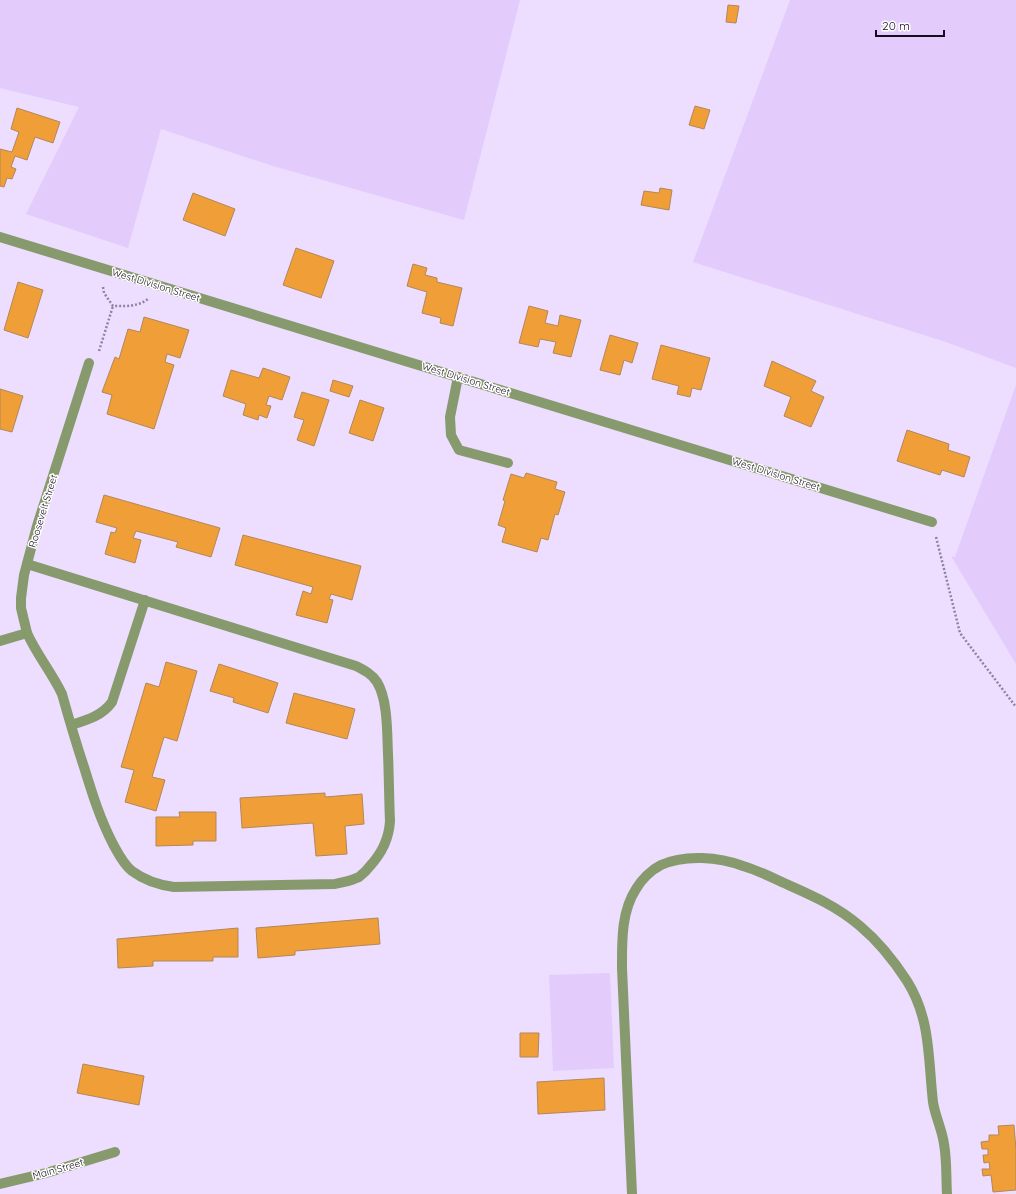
<svg xmlns="http://www.w3.org/2000/svg" width="1016" height="1194" font-family="Quicksand,sans-serif">
<style>
.green{fill:#e3cbfc}
.building{fill:#f09e38;stroke:#b2875b}
.lines{fill:none;stroke-linecap:round;stroke-linejoin:round}
.path{stroke:#90839e;stroke-width:2.5;stroke-dasharray:2 2;stroke-linecap:butt}
.lane{stroke:#879a6e;stroke-width:10}
.street{stroke:#879a6e;stroke-width:10}
.labels{text-anchor:middle;dominant-baseline:central;stroke-width:3;stroke-linejoin:round;paint-order:stroke}
.street-label{font-size:10px;fill:#160c1f;stroke:#fff}
</style>
<rect width="100%" height="100%" fill="#edddfe"/>
<!-- green -->
<path class="green" d="M0,0H520L464,220L273,166L161,129L128,248L26,214L79,107L0,88Z
M790,0H1016V368L946,342L693,262Z
M1016,385V664L951,556L955,557Z
M610,973L614,1068L553,1071L549,975Z"/>
<!-- building -->
<path class="building" d="M728,5L739,6L736,23L726,22Z
M695,106L710,110L704,129L689,125Z
M17,108L60,122L53,143L35,137L27,160L15,156L11,167L16,169L12,179L7,178L4,187L0,186V149L12,152L19,132L11,129Z
M660,188L672,190L669,210L641,205L644,191L659,193Z
M193,193L235,209L225,236L183,220Z
M296,248L334,261L321,298L283,285Z
M413,264L427,268L425,275L437,278V282L462,288L453,326L440,323L441,318L422,313L427,292L407,286Z
M18,282L43,290L28,338L4,330Z
M529,306L548,311L545,323L558,326L560,315L581,320L571,357L553,353L556,342L540,339L538,347L519,343Z
M144,317L189,330L180,358L167,354L165,362L174,365L154,429L107,414L112,395L102,392L115,357L119,359L128,329L140,332Z
M610,335L638,343L632,363L624,360L620,375L600,370Z
M661,345L710,358L701,390L692,388L690,397L677,394L679,386L652,379Z
M772,361L816,381L811,391L824,397L811,427L784,416L791,397L764,386Z
M263,368L290,377L282,400L269,396L266,405L271,406L267,418L259,415L258,420L243,415L246,404L223,396L231,370L259,378Z
M333,380L353,386L349,397L330,391Z
M0,389L23,396L12,432L0,429Z
M302,392L329,400L314,446L297,440L304,420L294,417Z
M360,400L384,408L373,441L349,433Z
M907,430L949,444L948,450L970,457L964,477L942,470L940,475L897,461Z
M526,473L557,482L555,489L565,492L558,515L555,514L548,540L541,538L537,552L502,542L506,528L498,525L505,501L503,500L511,474L524,478Z
M104,495L220,528L211,557L176,547L178,542L136,531L133,538L141,540L135,563L105,554L111,532L115,533L117,528L96,522Z
M243,535L361,566L352,600L331,594L329,599L333,600L327,623L296,615L303,591L311,594L313,587L235,565Z
M166,662L197,671L177,741L164,737L152,777L165,780L156,811L125,802L134,770L121,767L146,683L159,687Z
M219,664L278,683L268,713L233,702L234,698L210,691Z
M294,693L355,709L347,739L286,723Z
M325,793V797L362,794L364,824L345,826L347,854L316,856L313,823L242,828L240,798Z
M179,812H216V841H193V845L156,846V817H180Z
M378,918L380,944L295,951V955L258,958L256,928Z
M238,928V957H213V961H153V966L118,968L117,939Z
M520,1033H539L538,1057H520Z
M83,1064L144,1076L139,1105L77,1093Z
M604,1078L605,1110L538,1114L537,1082Z
M1014,1125L1016,1150V1190L993,1192L991,1175L983,1176L982,1169H990L989,1162L984,1163L983,1155H988V1149H982L981,1142L989,1141V1135H999L998,1126Z"/>
<g class="lines">
<!-- path -->
<path class="path" d="M103,287L104,293L113,306C126,306 137,307 148,299
M99,351L113,306
M936,537L960,633L1016,707"/>
<!-- lane -->
<path class="lane" d="M458,377L450,417L451,435L459,450L508,463
M27,564L356,666C364,670 372,674 377,682C388,700 387,733 388,754C389,777 389,799 390,821C389,839 382,853 370,866C367,870 363,874 359,877C351,881 343,882 335,884L174,887C159,885 144,880 132,871C123,864 118,853 113,844C100,819 92,793 84,767C76,743 69,719 62,694C52,673 37,655 27,633
M71,725C87,720 102,716 112,702L145,600
M632,1194L622,968C622,942 621,912 636,889C641,880 651,870 661,865C685,854 719,857 743,866C757,870 771,877 784,883C811,895 837,906 860,926C878,941 894,961 907,981C931,1019 928,1059 933,1102C935,1116 942,1129 944,1144C947,1160 946,1178 947,1194"/>
<!-- street -->
<path class="street" d="M0,237L932,522
M0,641L27,633L21,608V598L24,575L37,526L89,363
M0,1184L46,1173L115,1152"/>
</g>
<g class="labels">
<!-- street labels -->
<g class="street-label">
<text transform="translate(156 285) rotate(17)">West Division Street</text>
<text transform="translate(466 379) rotate(17)">West Division Street</text>
<text transform="translate(776 474) rotate(17)">West Division Street</text>
<text transform="translate(43 511) rotate(-73)">Roosevelt Street</text>
<text transform="translate(58 1169) rotate(-16)">Main Street</text>
</g>
</g>
<!-- scale -->
<path d="M876 30v6h68v-6" fill="none" stroke="#160c1f" stroke-width="2"/>
<text x="882" y="30" font-size="12" fill="#160c1f" stroke="#ffffff" stroke-width="3" paint-order="stroke">20 m</text>
</svg>
